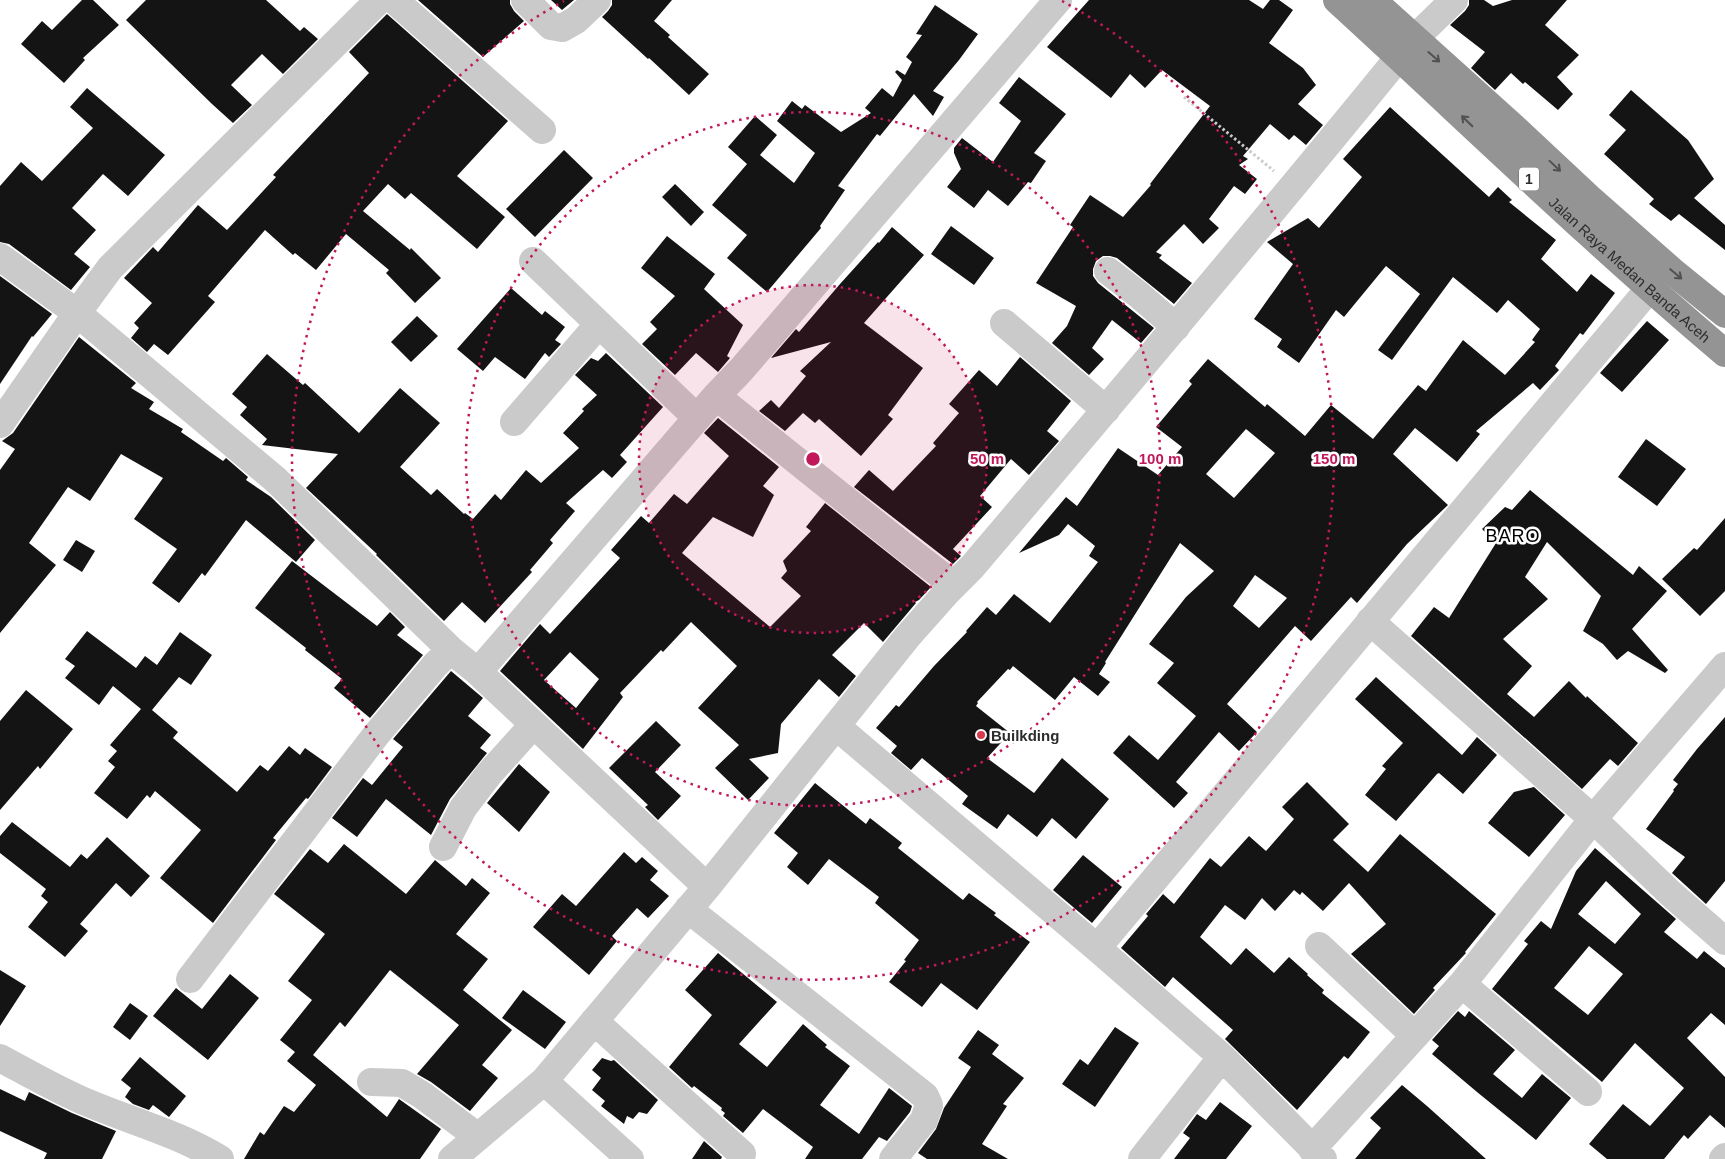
<svg xmlns="http://www.w3.org/2000/svg" width="1725" height="1159" font-family="Arial,sans-serif">
<style>
.building{fill:#141414;fill-rule:evenodd}
.lines{fill:none;stroke-linecap:round;stroke-linejoin:round}
.path{stroke:#cacaca;stroke-width:3;stroke-dasharray:2.5 2.5;stroke-linecap:butt}
.minor{stroke:#cacaca;stroke-width:28}
.highway{stroke:#949494;stroke-width:28}
.oneway{stroke:#515151}
.ring{fill:none;stroke:#c2185b;stroke-width:2.5;stroke-dasharray:2.5 5}
.poi-dot{fill:#d93b4c;stroke:#fff;stroke-width:2}
.labels{text-anchor:middle;dominant-baseline:central;stroke-width:5;stroke-linejoin:round;paint-order:stroke}
.shield{fill:#fff;stroke:#6c6c6c;stroke-width:1}
.shield-label{font-size:14px;font-weight:bold;fill:#2d2d2d}
.street-label{font-size:15px;fill:#2d2d2d;stroke:#fff}
.poi-label{font-size:15px;font-weight:bold;fill:#2d2d2d;stroke:#fff;text-anchor:start}
.quarter-label{font-size:18px;letter-spacing:1px;fill:#000;stroke:#fff}
.centre{fill:#c2185b;stroke:#fff;stroke-width:2.5}
.ring-label{font-size:15px;text-anchor:middle;font-weight:bold;fill:#c2185b;stroke:#fff;stroke-width:5;stroke-linejoin:round;paint-order:stroke}
</style>
<rect width="100%" height="100%" fill="#fff"/>
<!-- building -->
<path class="building" d="M82,0H93L119,25L83,58L85,60L64,83L21,44L42,21L52,30Z
M146,0H266L300,31L304,27L318,39L283,74L262,54L231,85L252,105L233,123L212,104L126,20Z
M418,0H510V4L514,11L524,21L483,57Z
M551,0H574L562,10Z
M612,0H672L654,21L670,35L668,37L709,74L689,95L649,58L648,59L602,17L608,11L612,5Z
M1089,0H1249L1263,9L1270,0H1279L1293,10L1269,43L1303,68L1316,85L1298,104L1323,125L1306,145L1294,135L1289,140L1270,124L1243,156L1248,159L1239,165L1257,179L1245,194L1234,186L1209,219L1219,228L1203,244L1184,224L1156,252L1162,255L1159,258L1192,283L1174,304L1117,258L1110,256H1103L1096,261L1093,269V276L1098,283L1154,328L1141,343L1112,320L1092,348L1104,359L1089,375L1052,343L1067,326L1076,306L1036,283L1073,227L1070,225L1090,195L1123,217L1151,185L1150,184L1210,106L1162,70L1145,88L1130,74L1111,98L1047,47Z
M1469,0H1484L1493,6L1512,0H1567L1545,25L1579,55L1557,77L1573,94L1558,110L1525,82L1523,84L1511,73L1495,90L1471,68L1485,52L1450,25L1465,11L1469,5Z
M935,5L978,34L959,60L933,91L944,97L933,116L914,94L880,136L877,134L838,186L845,190L820,226L821,228L767,292L727,258L747,235L712,205L747,164L728,147L755,116L777,135L760,155L794,183L815,153L777,121L792,101L802,109L805,105L841,132L871,113L865,108L882,88L893,97L902,80L895,72L897,70L905,75L912,62L906,57L922,35L916,34Z
M387,14L508,121L457,176L505,217L477,249L411,193L405,199L388,184L363,211L410,250L411,248L441,278L415,303L386,273L389,270L346,234L316,270L295,253L293,255L265,230L208,296L215,302L168,355L154,344L147,352L131,338L139,328L134,323L152,303L124,278L153,247L158,252L198,205L227,230L276,177L273,175L369,73L349,52Z
M1019,77L1066,114L1034,153L1046,161L1031,183L1028,182L1008,206L988,190L974,208L947,187L961,169L954,153V148L962,138L993,162L1021,121L999,103Z
M87,88L165,155L128,196L103,174L72,208L96,230L74,254L90,267L71,290L9,244L0,242V186L21,162L42,181L93,128L70,107Z
M1631,90L1688,140L1714,179L1694,198L1725,225V250L1679,214L1671,221L1649,204L1654,199L1604,154L1626,130L1609,115Z
M1390,107L1489,197L1498,187L1512,200L1509,202L1556,240L1541,259L1577,292L1591,274L1615,293L1583,335L1580,333L1555,366L1559,370L1540,390L1533,383L1476,431L1480,434L1457,462L1415,428L1393,454L1448,505L1407,544L1357,603L1351,597L1311,641L1295,626L1227,704L1257,732L1239,751L1219,732L1176,782L1188,793L1174,808L1113,753L1129,735L1158,760L1196,716L1157,683L1174,663L1149,644L1186,597L1214,571L1180,543L1105,662L1106,663L1099,674L1110,682L1098,696L1074,677L1055,700L1013,666L1010,670L1008,669L977,702L978,703L976,706L1010,733L987,758L1034,793L1062,758L1109,799L1076,839L1052,818L1037,837L1008,814L997,829L962,804L968,796L922,758L911,770L891,753L897,746L876,728L896,705L899,707L934,666L967,632L966,631L987,607L996,615L1014,594L1050,623L1098,562L1089,556L1095,546L1068,524L1059,535L1019,553L1066,497L1077,506L1118,448L1158,475L1182,447L1156,427L1192,384L1189,381L1208,359L1265,407L1267,404L1305,436L1331,405L1373,439L1418,385L1426,391L1463,340L1505,375L1535,342L1532,340L1540,329L1508,300L1497,313L1453,277L1392,360L1378,350L1420,294L1386,266L1344,317L1336,310L1299,363L1277,347L1282,339L1254,319L1293,264L1267,242L1308,218L1319,228L1362,177L1343,159ZM1246,429L1275,453L1234,498L1206,474ZM1255,575L1287,598L1259,628L1233,606Z
M564,150L593,178L535,237L506,209Z
M675,184L704,212L691,226L662,197Z
M951,226L994,258L974,285L931,254Z
M892,227L924,255L864,323L923,368L888,415L893,419L861,456L819,419L815,423L803,413L785,431L759,411L771,400L779,408L806,376L800,371L831,342L771,358L796,329L799,332L840,284L878,242L879,243Z
M667,236L715,274L704,289L743,325L727,356L730,358L718,372L696,353L675,375L642,344L657,329L650,322L675,296L641,268Z
M0,276L52,314L33,337L32,336L0,384Z
M511,288L542,315L545,311L565,327L555,340L561,344L549,357L545,353L525,379L495,357L483,371L457,349Z
M417,316L438,336L411,362L391,342Z
M1647,321L1669,340L1622,392L1600,373Z
M79,337L136,383L131,388L154,402L149,409L183,429L181,432L223,461L226,458L248,477L246,480L271,497L315,540L296,562L246,520L205,576L202,573L179,603L152,583L177,549L134,519L163,478L121,454L90,501L68,487L29,543L56,565L0,633V470L15,449L2,441L13,433Z
M606,353L663,407L620,455L627,462L612,478L603,470L566,503L575,511L550,540L553,543L530,570L532,572L485,623L462,602L444,621L376,555L377,554L306,488L338,454L262,445L267,439L240,415L247,407L232,394L267,354L303,385L305,383L359,433L400,388L440,423L400,467L431,495L437,489L464,514L465,513L473,519L495,494L501,500L526,470L541,483L579,448L563,433L584,411L582,409L597,395L575,375L591,358L598,361Z
M1020,357L1071,401L1047,431L1059,441L1029,475L1011,459L980,496L992,507L953,549L961,556L953,564L854,487L869,470L893,491L936,446L933,443L959,413L949,404L979,370L997,386Z
M718,418L779,467L763,486L774,495L753,537L713,517L682,553L770,627L801,596L781,578L787,571L783,561L811,531L806,527L825,503L931,587L919,600L915,602L916,603L883,642L864,623L832,655L856,676L839,697L819,679L781,724L778,753L749,759L769,778L748,800L715,768L739,745L698,708L737,666L691,622L663,652L661,650L620,693L623,697L583,749L500,671L540,624L550,634L620,558L611,550L641,516L649,523L674,494L687,504L729,456L704,433ZM570,652L599,679L576,708L544,680Z
M1646,439L1686,469L1657,506L1618,477Z
M1530,490L1633,575L1639,566L1667,591L1632,629L1668,670L1665,673L1628,651L1617,660L1603,644L1583,631L1601,596L1547,542L1525,577L1548,599L1503,639L1532,666L1507,694L1534,717L1569,681L1586,698L1587,696L1638,743L1618,766L1610,759L1582,789L1411,636L1434,607L1449,618L1496,543L1482,529L1505,507L1512,510Z
M1725,518V591L1700,616L1662,579L1694,548L1697,550Z
M76,540L95,551L82,572L63,560Z
M292,561L377,626L390,612L405,627L397,635L423,655L370,718L334,688L342,679L305,650L306,648L255,608Z
M87,631L136,668L145,656L157,665L180,632L212,655L191,685L179,677L152,710L178,732L173,738L237,792L260,765L268,771L289,746L300,755L305,748L332,767L308,799L306,798L273,838L276,840L213,923L160,878L201,830L155,791L150,798L147,795L127,819L94,793L115,767L108,761L117,751L110,745L141,709L113,686L99,705L65,678L75,666L65,659Z
M451,671L483,698L468,716L491,735L480,748L487,753L450,799L431,835L386,799L357,837L332,818L363,778L372,785L403,747L393,739Z
M1376,677L1462,755L1477,737L1497,755L1463,794L1439,773L1437,774L1396,821L1365,795L1386,769L1382,766L1403,743L1355,699Z
M26,690L73,729L40,769L38,766L0,810V721Z
M1725,717V881L1706,904L1672,873L1685,857L1646,829L1674,791L1673,790L1678,784L1673,780L1697,749Z
M656,721L681,745L655,772L681,796L658,820L645,807L648,805L609,768Z
M519,764L550,792L519,832L487,803Z
M1307,782L1349,824L1333,840L1368,872L1400,834L1496,914L1465,952L1466,953L1433,988L1435,990L1414,1014L1351,954L1386,924L1349,883L1323,911L1302,892L1300,895L1294,890L1275,911L1262,898L1245,920L1225,905L1200,937L1231,965L1246,948L1274,973L1289,957L1308,974L1307,975L1324,990L1322,993L1370,1032L1348,1059L1344,1056L1297,1110L1225,1039L1233,1030L1173,977L1165,987L1121,948L1148,916L1146,914L1163,894L1174,904L1210,858L1221,867L1249,836L1266,851L1294,819L1282,807Z
M815,783L866,824L870,818L902,843L898,848L963,900L969,893L996,913L994,915L1030,942L977,1010L941,983L922,1007L889,982L906,961L904,960L919,940L875,903L879,897L829,859L808,885L787,867L798,853L774,833Z
M1534,787L1565,815L1529,857L1488,823L1514,792Z
M12,822L70,867L81,854L87,859L107,837L150,876L131,897L116,883L80,924L88,931L65,957L28,927L48,902L41,896L46,889L0,853V836Z
M344,844L406,894L435,860L466,886L472,878L490,893L456,934L488,959L463,990L512,1030L482,1065L498,1078L470,1111L431,1082L417,1074L459,1025L390,970L345,1027L340,1022L313,1055L387,1117L399,1099L441,1129L420,1159H244L260,1132L264,1135L284,1106L294,1112L316,1085L287,1061L295,1052L280,1040L312,1000L288,981L325,934L274,894L310,849L328,863Z
M1595,848L1676,919L1664,932L1697,959L1704,951L1725,968V1025L1711,1013L1687,1038L1725,1077V1128L1710,1115L1688,1139L1684,1135L1664,1159H1607L1589,1144L1623,1104L1650,1126L1684,1088L1635,1043L1602,1082L1492,989L1528,944L1524,941L1541,921L1551,929L1576,871ZM1606,881L1641,914L1615,944L1578,914ZM1589,946L1623,974L1588,1015L1554,988Z
M624,852L636,863L642,857L658,871L650,880L669,896L648,918L637,908L612,936L617,941L589,975L533,927L562,894L576,906Z
M1083,855L1122,887L1092,923L1053,890Z
M718,953L777,1002L739,1044L767,1067L803,1024L827,1045L825,1047L850,1066L820,1105L859,1134L889,1088L912,1106L910,1112L887,1141L879,1137L862,1159H805L813,1147L763,1109L743,1133L723,1116L725,1113L721,1110L722,1108L694,1086L692,1088L669,1067L712,1015L685,990Z
M0,970L26,986L0,1026Z
M230,974L259,998L208,1060L153,1016L176,988L202,1009Z
M523,990L566,1022L545,1049L502,1018Z
M130,1003L148,1016L130,1040L113,1027Z
M1458,1011L1465,1017L1469,1011L1515,1050L1493,1074L1522,1098L1542,1074L1571,1098L1536,1140L1477,1092L1432,1054L1439,1046L1432,1040Z
M1115,1027L1139,1043L1095,1107L1062,1084L1080,1059L1088,1065Z
M978,1030L999,1045L992,1054L1024,1078L1003,1104L1007,1106L982,1144L1008,1159H927L918,1153L936,1129L944,1108L971,1067L958,1058Z
M140,1057L186,1096L169,1117L153,1105L149,1110L133,1104L125,1097L131,1088L121,1080Z
M602,1058L611,1061L614,1060L658,1100L647,1114L639,1112L633,1119L627,1116L624,1124L601,1106L605,1101L592,1090L601,1078L592,1070Z
M1402,1085L1427,1106L1486,1159H1355L1381,1128L1370,1118Z
M0,1089L25,1101L29,1092L72,1113L116,1131L102,1159H44L47,1153L0,1131Z
M1220,1102L1252,1126L1226,1159H1174L1190,1138L1183,1133L1197,1114L1206,1120Z
M704,1141L722,1157L721,1159H692Z"/>
<g class="lines">
<!-- path -->
<path class="path" d="M1184,97L1274,171"/>
<!-- minor -->
<path class="minor" d="M394,0L542,130
M525,0L551,26L562,28L576,20L597,0
M1414,39L1454,0
M0,257L77,313L276,480L451,650L478,672L707,887
M533,261L697,418
M1108,271L1139,295L1176,327
M1004,323L1106,410
M716,396L902,545L954,585
M514,422L599,324
M0,424L77,313L110,268L379,0
M1370,621L1593,819L1670,893L1725,941
M478,672L716,396L741,370L1058,0
M836,726L1097,948L1222,1057L1323,1159
M443,847L463,808L489,774L533,725
M688,909L925,1096L929,1105L924,1120L893,1159
M1319,946L1414,1035
M1097,948L1649,289
M190,979L376,735L436,664L451,650
M1462,984L1588,1092
M594,1021L742,1154
M0,1058C26,1072 52,1087 79,1099C126,1120 176,1132 220,1159
M544,1081L630,1159
M371,1082L402,1083L422,1095L478,1137
M1312,1149L1462,984L1593,819L1725,666
M452,1159L544,1081L707,887L908,636L948,591L972,567C1116,398 1259,229 1399,57
M1142,1159L1222,1057
M1723,1159L1725,1157"/>
<!-- highway -->
<g class="highway">
<path id="s1" d="M1337,0C1466,118 1591,240 1725,353"/>
<path d="M1372,0L1513,127L1589,198L1672,271L1725,314"/>
</g>
</g>
<!-- one-way arrows -->
<defs><path id="oneway-shaft" d="M-6 0H5M1.5-3L5.5 0L1.5 3" fill="none" stroke-width="1.6" stroke-linecap="round" stroke-linejoin="round" transform="scale(1.25)"/></defs>
<g class="oneway">
<use href="#oneway-shaft" transform="translate(1434 57) rotate(41)"/>
<use href="#oneway-shaft" transform="translate(1467 121) rotate(-136)"/>
<use href="#oneway-shaft" transform="translate(1555 166) rotate(43)"/>
<use href="#oneway-shaft" transform="translate(1676 274) rotate(40)"/>
</g>
<!-- distance rings -->
<circle cx="813" cy="459" r="174" fill="#c2185b" fill-opacity=".12"/>
<g class="ring">
<circle cx="813" cy="459" r="174"/>
<circle cx="813" cy="459" r="347"/>
<path d="M1062 1A521 521 0 1 1 564 1"/>
</g>
<!-- markers -->
<circle class="poi-dot" cx="981" cy="735" r="5"/>
<g class="labels">
<!-- shield labels -->
<rect class="shield" x="1519" y="167.5" width="20" height="23" rx="4"/>
<g class="shield-label">
<text x="1529" y="179">1</text>
</g>
<!-- street labels -->
<g class="street-label">
<text stroke="none"><textPath href="#s1" startOffset="398">Jalan Raya Medan Banda Aceh</textPath></text>
</g>
<!-- poi labels -->
<g class="poi-label">
<text x="991" y="735">Builkding</text>
</g>
<!-- quarter labels -->
<g class="quarter-label">
<text x="1513" y="536">BARO</text>
</g>
</g>
<circle cx="813" cy="459" r="8" class="centre"/>
<g class="ring-label">
<text x="987" y="464">50 m</text>
<text x="1160" y="464">100 m</text>
<text x="1334" y="464">150 m</text>
</g>
</svg>
